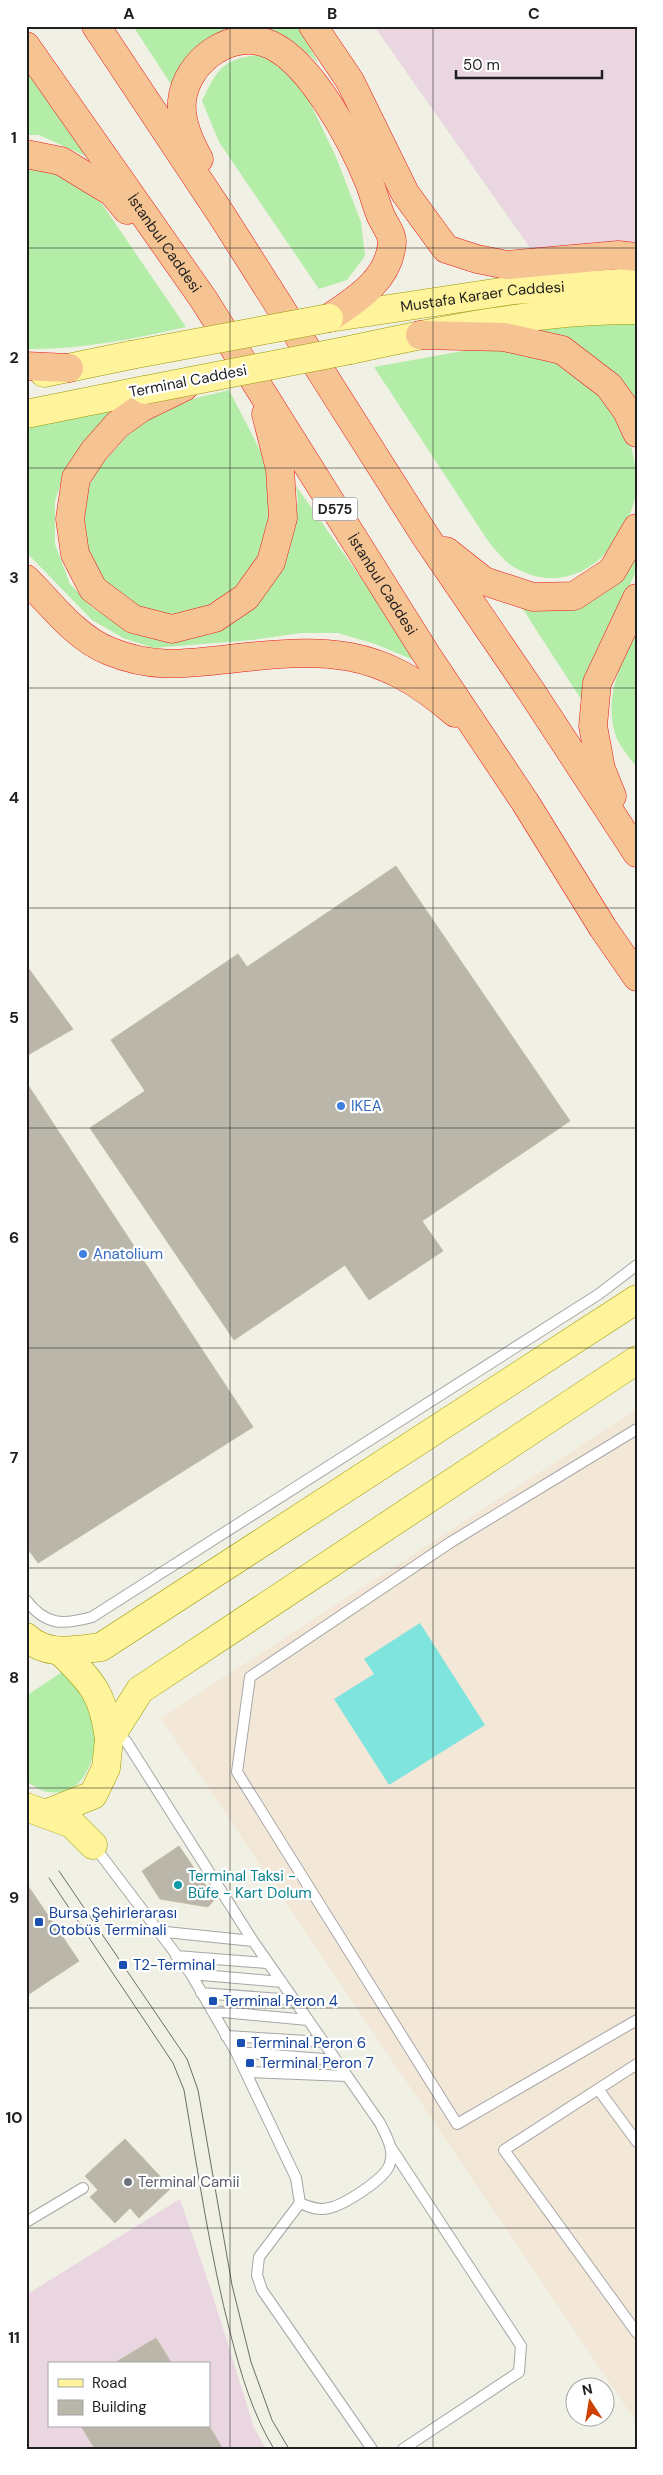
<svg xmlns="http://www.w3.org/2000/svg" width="663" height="2475" font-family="'DM Sans',sans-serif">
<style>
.industrial{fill:#ead6e0;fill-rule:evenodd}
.military{fill:#f3e7d7}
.grass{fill:#b4eda7}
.pitch{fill:#7ee4dd}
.building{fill:#bab6aa;stroke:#c3bca6}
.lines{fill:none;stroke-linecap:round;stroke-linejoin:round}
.service-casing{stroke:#a6a6a6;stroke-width:12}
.primary-casing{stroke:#9a9800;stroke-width:29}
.trunk-casing{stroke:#e61a1f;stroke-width:29}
.service{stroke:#fff;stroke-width:10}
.primary{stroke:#fff49b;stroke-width:28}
.trunk{stroke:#f6c492;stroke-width:28}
.tram{stroke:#6d6d6d;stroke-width:1}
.primary-bridge-casing{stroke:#9a9800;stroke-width:29;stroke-linecap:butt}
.primary-bridge{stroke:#fff49b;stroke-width:28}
.grid{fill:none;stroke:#1f1f1f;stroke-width:1;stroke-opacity:0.55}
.shop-dot{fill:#3f7fe0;stroke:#fff;stroke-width:2}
.culture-dot{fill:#0f9aa8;stroke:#fff;stroke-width:2}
.transit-dot{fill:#1a4fb4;stroke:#fff;stroke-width:2}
.worship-dot{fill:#6b7280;stroke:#fff;stroke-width:2}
.labels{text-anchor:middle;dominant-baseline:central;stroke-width:4.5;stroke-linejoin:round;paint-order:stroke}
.shield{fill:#fff;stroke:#626262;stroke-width:1}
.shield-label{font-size:14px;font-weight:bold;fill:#1f1f1f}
.street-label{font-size:15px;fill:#1f1f1f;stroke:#fff}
.shop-label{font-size:15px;fill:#366cbe;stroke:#fff;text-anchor:start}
.culture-label{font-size:15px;fill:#0d838f;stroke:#fff;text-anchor:start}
.transit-label{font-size:15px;fill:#164399;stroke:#fff;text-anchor:start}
.worship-label{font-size:15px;fill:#5b616d;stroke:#fff;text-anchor:start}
.neatline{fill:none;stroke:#1f1f1f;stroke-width:2}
.grid-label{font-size:16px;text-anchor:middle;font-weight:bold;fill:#1f1f1f}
</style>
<rect width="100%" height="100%" fill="#f0f0e4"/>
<!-- industrial -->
<path class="industrial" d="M374,26H637V400Z
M180,2199L211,2290L254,2428L266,2449H26V2295ZM49,2364H209V2426H49Z"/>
<!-- military -->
<path class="military" d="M637,1409V2423L161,1718Z"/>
<!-- grass -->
<path class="grass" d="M133,26H295L303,33L318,63L299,46L268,31L226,38L178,95Z
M259,55L283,64L303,88L336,157L361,222L365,256L347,280L319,289L219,142L202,101C217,69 223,59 259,55Z
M26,65L90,158L39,135H26Z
M26,160L70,179L102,204L186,327C133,339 81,350 26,349Z
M637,319V409C606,358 583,347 529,326Z
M468,350C497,351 527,349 554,360C581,370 589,382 605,404C612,413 623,424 627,435C634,452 639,480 635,498C621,555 569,601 512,566C503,560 495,549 488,541L374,367Z
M229,390L262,454L271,488L268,538L248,584L224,604L180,617L138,611L97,584L80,545L82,505L94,473L126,437L146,421L176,403Z
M119,406L66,468L55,501V544L70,584L93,608L120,624L157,631L268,587L289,551L298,501L296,486L421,663L375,644L338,633H301L253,640L153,648L123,638L92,620L26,552V425Z
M637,554V569L617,613L588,710L517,600L539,606Z
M637,626V768C631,759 622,749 617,739C602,702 621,661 637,626Z
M62,1672L77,1681L101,1729C93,1757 87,1797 48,1792C41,1791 33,1785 26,1782V1696Z"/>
<!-- pitch -->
<path class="pitch" d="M420,1623L485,1725L389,1785L334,1699L374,1674L364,1659Z"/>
<!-- building -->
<path class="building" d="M396,866L570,1121L422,1221L443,1251L369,1300L345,1265L234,1340L90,1128L145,1091L111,1040L238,954L247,967Z
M26,965L73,1029L26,1056Z
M26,1082L253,1427L38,1563L26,1546Z
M179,1846L215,1899L208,1907L160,1899L142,1871Z
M26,1883L79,1961L26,1996Z
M125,2139L171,2188L139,2218L130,2208L115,2223L90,2197L98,2190L85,2176Z
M156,2338L172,2364H113Z
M81,2426H209L223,2449H95Z"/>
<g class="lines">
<!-- service casing -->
<g class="service-casing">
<path id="service" d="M637,1429L451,1542L250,1677L237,1772L457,2124L637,2020
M26,1600C46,1626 63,1625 92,1617L599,1294L637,1265
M112,1739L126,1741L253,1941L380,2123C386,2136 396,2151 389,2166C383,2180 344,2205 329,2208C319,2211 309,2207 300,2203
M94,1846L191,1974L236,2052L296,2178L300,2203L259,2257L257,2275L262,2290L372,2449
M156,1931L253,1941
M176,1956L267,1963
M191,1974L282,1982
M201,1993L294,2000
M212,2011L308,2020
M226,2036L323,2042
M236,2052L336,2060
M637,2064L504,2150L637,2333
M246,2072L347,2076
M598,2089L637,2142
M390,2146L521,2346L519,2372L403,2449
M26,2222L83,2188"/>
</g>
<!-- primary casing -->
<g class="primary-casing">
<g id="primary">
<path id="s1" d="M329,318L514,290L637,282"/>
<path d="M350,350C442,330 543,309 637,310"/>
<path d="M44,373L131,355"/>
<path d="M26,414L145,390"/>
<path d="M26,1637C48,1657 74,1650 101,1647L637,1299"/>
<path d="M61,1652C93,1683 103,1694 109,1739"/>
<path d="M26,1807L45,1814L93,1795L106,1768L109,1739L140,1690L637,1360"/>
<path d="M45,1814L72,1824L93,1845"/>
</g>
</g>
<!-- trunk casing -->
<g class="trunk-casing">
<g id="trunk">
<path d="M96,26L221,214L424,534L531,691L637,853"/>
<path d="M313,26L350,81L405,193L446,249L477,259L507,265L618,255L637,257"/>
<path id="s2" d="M26,46L204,300L426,654L525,802L603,928L637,977"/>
<path d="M26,154L61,161L112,192L127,210"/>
<path d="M199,159C190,143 180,120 182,101C186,61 232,27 271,45C312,64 352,141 369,182C373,192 376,204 380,214C383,222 392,233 392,242C390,279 356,300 329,318"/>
<path d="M420,335L504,337L562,350L609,386L627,411L637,433"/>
<path d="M26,366L69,368"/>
<path d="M184,387L141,408L117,425L94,451L76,478L70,519L75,554L93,589L133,619L172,629L215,618L246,597L271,562L283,518L280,469L266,414"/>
<path d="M446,551L484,581L533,597L574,596L612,571L637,528"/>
<path d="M26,579C51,604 76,638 109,651C153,669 184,664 229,659C326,648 378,646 455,713"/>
<path d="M612,796L601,769L593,726L597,683L637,598"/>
</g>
</g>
<!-- service -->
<use href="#service" class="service"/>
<!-- primary -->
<use href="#primary" class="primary"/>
<!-- trunk -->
<use href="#trunk" class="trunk"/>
<!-- tram -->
<path class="tram" d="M59,1871L187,2059L198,2090L232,2285L251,2362L272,2420L289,2449
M49,1878L173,2063L184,2090C198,2172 210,2255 231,2336C241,2374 253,2415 274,2449"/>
<!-- primary-bridge casing -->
<g class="primary-bridge-casing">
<path id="primary-bridge" d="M131,355L329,318
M145,390L350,350"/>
</g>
<!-- primary-bridge -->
<use href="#primary-bridge" class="primary-bridge"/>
</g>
<!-- grid -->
<path class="grid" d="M230,26V2449M433,26V2449M26,248H637M26,468H637M26,688H637M26,908H637M26,1128H637M26,1348H637M26,1568H637M26,1788H637M26,2008H637M26,2228H637"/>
<!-- markers -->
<g class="shop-dot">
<circle cx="341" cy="1106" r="5"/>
<circle cx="83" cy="1254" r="5"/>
</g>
<circle class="culture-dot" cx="178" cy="1885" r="5"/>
<g class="transit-dot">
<rect x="34" y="1917" width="10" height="10" rx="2.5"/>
<rect x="118" y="1960" width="10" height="10" rx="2.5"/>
<rect x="208" y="1996" width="10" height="10" rx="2.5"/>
<rect x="236" y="2038" width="10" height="10" rx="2.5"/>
<rect x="245" y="2058" width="10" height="10" rx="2.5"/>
</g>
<circle class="worship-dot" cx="128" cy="2182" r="5"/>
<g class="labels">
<!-- shield labels -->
<rect class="shield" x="312.5" y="497.5" width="45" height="23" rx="4"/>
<g class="shield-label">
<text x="335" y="509">D575</text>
</g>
<!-- street labels -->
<g class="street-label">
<text stroke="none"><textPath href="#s2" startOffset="241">İstanbul Caddesi</textPath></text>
<text stroke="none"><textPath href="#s1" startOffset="155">Mustafa Karaer Caddesi</textPath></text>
<text transform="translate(188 381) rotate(-11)">Terminal Caddesi</text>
<text stroke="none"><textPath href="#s2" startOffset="646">İstanbul Caddesi</textPath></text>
</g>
<!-- shop labels -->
<g class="shop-label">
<text x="351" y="1106">IKEA</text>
<text x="93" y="1254">Anatolium</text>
</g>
<!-- culture labels -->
<g class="culture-label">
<text x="188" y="1876">Terminal Taksi -<tspan x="188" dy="17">Büfe - Kart Dolum</tspan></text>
</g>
<!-- transit labels -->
<g class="transit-label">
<text x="49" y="1913">Bursa Şehirlerarası<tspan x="49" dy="17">Otobüs Terminali</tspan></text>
<text x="133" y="1965">T2-Terminal</text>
<text x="223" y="2001">Terminal Peron 4</text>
<text x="251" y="2043">Terminal Peron 6</text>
<text x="260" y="2063">Terminal Peron 7</text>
</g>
<!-- worship labels -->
<g class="worship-label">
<text x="138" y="2182">Terminal Camii</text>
</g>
</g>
<!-- border -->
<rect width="663" height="2475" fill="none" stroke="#ffffff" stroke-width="55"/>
<!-- legend -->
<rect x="48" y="2362" width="162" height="65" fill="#ffffff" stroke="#a5a5a5"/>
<rect x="58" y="2379" width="25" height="8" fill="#fff49b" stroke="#a5a5a5"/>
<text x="92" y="2388" font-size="15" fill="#1f1f1f">Road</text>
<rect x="58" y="2400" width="25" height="15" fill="#bab6aa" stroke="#a5a5a5"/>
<text x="92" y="2412" font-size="15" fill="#1f1f1f">Building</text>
<!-- north arrow -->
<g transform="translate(590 2402) rotate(348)"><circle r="24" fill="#ffffff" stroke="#a5a5a5"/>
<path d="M0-4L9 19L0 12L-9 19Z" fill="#ce4100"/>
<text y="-8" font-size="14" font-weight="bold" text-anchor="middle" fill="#1f1f1f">N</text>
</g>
<!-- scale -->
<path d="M456 70v8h146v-8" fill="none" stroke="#1f1f1f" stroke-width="2.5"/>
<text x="463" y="70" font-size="15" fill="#1f1f1f" stroke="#ffffff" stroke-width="4" paint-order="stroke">50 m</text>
<rect x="28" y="28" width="608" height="2420" class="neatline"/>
<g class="grid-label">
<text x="129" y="19">A</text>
<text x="332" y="19">B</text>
<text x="534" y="19">C</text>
<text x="14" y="143">1</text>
<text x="14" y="363">2</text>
<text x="14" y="583">3</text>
<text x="14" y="803">4</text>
<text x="14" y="1023">5</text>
<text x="14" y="1243">6</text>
<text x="14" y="1463">7</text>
<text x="14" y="1683">8</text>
<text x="14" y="1903">9</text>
<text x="14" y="2123">10</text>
<text x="14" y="2343">11</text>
</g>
</svg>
